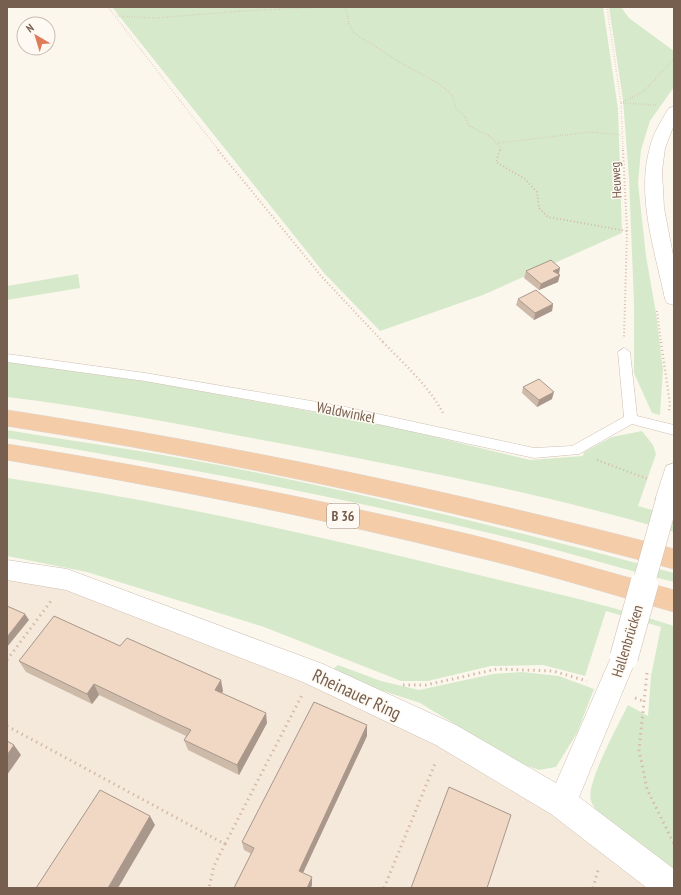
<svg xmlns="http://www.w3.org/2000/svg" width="681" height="895" font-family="'PT Sans Narrow',sans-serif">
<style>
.residential{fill:#f4e9db}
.green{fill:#d6eacb}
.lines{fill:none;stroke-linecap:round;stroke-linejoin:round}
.service-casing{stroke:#cebfb1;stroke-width:1}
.minor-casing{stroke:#cebfb1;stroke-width:1}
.trunk-casing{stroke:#dcd5d1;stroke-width:1}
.path-far3{stroke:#d6bba8;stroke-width:1.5;stroke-dasharray:0.5 2;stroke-linecap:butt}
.path-far2{stroke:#d6bba8;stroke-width:2;stroke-dasharray:1 2.5;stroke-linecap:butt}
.path-far1{stroke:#d6bba8;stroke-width:2.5;stroke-dasharray:1 3;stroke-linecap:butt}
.path{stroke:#d6bba8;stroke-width:3;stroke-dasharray:1.5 4;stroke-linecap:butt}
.service{fill:#fff;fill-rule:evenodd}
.minor{fill:#fff;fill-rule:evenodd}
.trunk{fill:#f4cca8;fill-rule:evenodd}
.minor-bridge-far1-casing{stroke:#cebfb1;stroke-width:23;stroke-linecap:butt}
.minor-bridge-casing{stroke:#cebfb1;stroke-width:29;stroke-linecap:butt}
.minor-bridge-far1{stroke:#fff;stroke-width:22}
.minor-bridge{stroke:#fff;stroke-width:28}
.wall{fill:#cebaa9}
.shaded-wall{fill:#a8978a}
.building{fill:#f0d8c5;stroke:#a8978a}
.labels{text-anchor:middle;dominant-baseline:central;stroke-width:3;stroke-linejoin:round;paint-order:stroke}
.far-street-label{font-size:13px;fill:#775f4f;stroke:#fefaf3}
.shield{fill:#fefaf3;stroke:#a08e80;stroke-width:1}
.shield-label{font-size:14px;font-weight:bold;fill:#775f4f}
.street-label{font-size:15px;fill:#775f4f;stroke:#fefaf3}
.near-street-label{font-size:18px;fill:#775f4f;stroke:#fefaf3}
</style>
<rect width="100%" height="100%" fill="#fcf7ed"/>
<!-- residential -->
<path class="residential" d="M7,570L67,580L446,735L673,888H7Z"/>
<!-- green -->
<path class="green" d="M112,7H603L618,109L622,233L483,295L380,331L324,273Z
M609,7H621L629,18L674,51V87L650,121L641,150L638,183L646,256L656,313L663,370L660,415L652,413L634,373V302L629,179L623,100Z
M78,274L80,288L7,300V286Z
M7,362L156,383L390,426L530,460L583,456L584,452L612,437L642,431L653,445L656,454L638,506L674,516V532C546,494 414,469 284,444C192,427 100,408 7,397Z
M7,430C79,442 152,452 224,466C375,496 525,533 674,573V582C623,569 573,554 522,541C352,499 180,466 7,438Z
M7,478C158,500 310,534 458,570C530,588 603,603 674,626V872C656,858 597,820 591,801C585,784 619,724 628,705L648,716L651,676L661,627L606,611L585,676L543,665L491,666L428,681H401L264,627L87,572L7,556Z
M338,665L381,681L419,690L493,674L522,672L559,676L594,689L577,733L556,767L539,770L519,763L420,703L328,673Z"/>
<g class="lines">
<!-- service casing -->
<g class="service-casing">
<path id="service" d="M624,348L630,352L637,416L674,425V435L632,424L579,454L534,458L341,416L145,381L7,362V354L145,373L341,406L534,448L572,446L624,417L618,352Z"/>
</g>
<!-- minor casing -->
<g class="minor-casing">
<path id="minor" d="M674,107V125L665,148L662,171L664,208L674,260V305L667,303L665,299C655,251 636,196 650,147C653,134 660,123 667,111L669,108Z
M674,463V507L667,509L659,507L655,500L666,466Z
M7,560L67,569L323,664L456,725L556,783L615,648L624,645L633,648L637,657L579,797L674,869V888H647L551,814L436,745L303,682L66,590L7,580Z"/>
</g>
<!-- trunk casing -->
<g class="trunk-casing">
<path id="trunk" d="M7,410C232,445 454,491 674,549V569C454,510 232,461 7,426Z
M7,444C163,469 318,499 472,535C540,552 607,572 674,590V612C607,593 540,572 472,556C318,517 163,487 7,460Z"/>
</g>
<!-- path-far3 -->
<path class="path-far3" d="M108,7L219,151
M344,7L348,15V22L354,33L399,62L438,83L452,95L456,108L466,118L468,125L491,137L501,148L500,151
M607,7L621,103L623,151
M117,16L155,18L241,11L327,7
M621,103L644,91L674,59
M623,103L656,105
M498,143L591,132L622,135"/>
<!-- path-far2 -->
<path class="path-far2" d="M218,150L322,277L384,343
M500,150L496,162L525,179L537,192L539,208L548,217L627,231
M623,150L627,231L624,337
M657,311L661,343"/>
<!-- path-far1 -->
<path class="path-far1" d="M383,342C404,364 430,387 444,415
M661,342L670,404L669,411
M597,460L648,479"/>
<!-- path -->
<path class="path" d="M7,660L51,601
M647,673L639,750L647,789L674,844
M403,685H426L497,669L553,671L587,681
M635,698L643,701
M7,726L225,844L214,866L209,888
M225,844L302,695
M384,888L436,761
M593,888L599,867"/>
<!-- service -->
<use href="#service" class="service"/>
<!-- minor -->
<use href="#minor" class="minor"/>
<!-- trunk -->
<use href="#trunk" class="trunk"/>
<!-- minor-bridge-far1 casing -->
<g class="minor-bridge-far1-casing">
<path id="minor-bridge-far1" d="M643,586L667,500"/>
</g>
<!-- minor-bridge casing -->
<g class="minor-bridge-casing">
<path id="minor-bridge" d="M624,657L644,585"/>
</g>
<!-- minor-bridge-far1 -->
<use href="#minor-bridge-far1" class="minor-bridge-far1"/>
<!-- minor-bridge -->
<use href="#minor-bridge" class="minor-bridge"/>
</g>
<!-- wall -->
<path class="wall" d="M526,271L559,274L558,282L539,290L524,278Z
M518,299L553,304L552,311L534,320L516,305Z
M523,387L552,399L537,407L522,393Z
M120,646L223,691L222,693L267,723L239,775L188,750L184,740L186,736L99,695L92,704L26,672L19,661Z
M367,736L303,873L312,885L244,850L242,842Z"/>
<!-- shaded-wall -->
<path class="shaded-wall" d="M560,268L559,274L552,277L553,271Z
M560,275L558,282L539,290L541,284Z
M553,304L552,311L534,320L535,313Z
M554,392L552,399L537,407L539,400Z
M25,614L29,620L7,647V637Z
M221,680L223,691L217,700L215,690Z
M94,684L99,695L92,704L87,694Z
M266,713L267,723L239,775L237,765Z
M367,725V736L300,879L299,871Z
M14,745L21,755L7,775V755Z
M150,816L155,825L118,888H108Z
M312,877V885L311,888H307Z"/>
<!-- building -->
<path class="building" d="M551,260L560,268L553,271L560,275L541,284L526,271Z
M536,290L553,304L535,313L518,299Z
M539,379L554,392L539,400L523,387Z
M7,606L25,614L7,637Z
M54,616L120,646L127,638L221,680L215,690L266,713L237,765L184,740L191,730L165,718L94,684L87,694L19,661Z
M314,702L367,725L299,871L312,877L307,888H234L254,848L242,842Z
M7,741L14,745L7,755Z
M449,787L511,815L487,888H411Z
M100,790L150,816L108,888H36Z"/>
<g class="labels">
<!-- far-street labels -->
<g class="far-street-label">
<text transform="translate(616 180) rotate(-93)">Heuweg</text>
</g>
<!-- shield labels -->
<rect class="shield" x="327" y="504" width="32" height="24" rx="3"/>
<g class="shield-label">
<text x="343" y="516">B 36</text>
</g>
<!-- street labels -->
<g class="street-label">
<text transform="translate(346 412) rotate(11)">Waldwinkel</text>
<text transform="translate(627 641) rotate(-73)">Hallenbrücken</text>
</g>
<!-- near-street labels -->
<g class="near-street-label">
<text transform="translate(357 694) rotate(25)">Rheinauer Ring</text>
</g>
</g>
<!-- border -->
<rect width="681" height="895" fill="none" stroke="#775f4f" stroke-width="16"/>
<!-- north arrow -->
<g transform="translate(36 36) rotate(322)"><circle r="19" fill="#fefaf3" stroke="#c8bcb1"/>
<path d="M0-3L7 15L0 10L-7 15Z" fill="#df7b59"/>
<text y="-6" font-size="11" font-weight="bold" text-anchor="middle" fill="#775f4f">N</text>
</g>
</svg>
